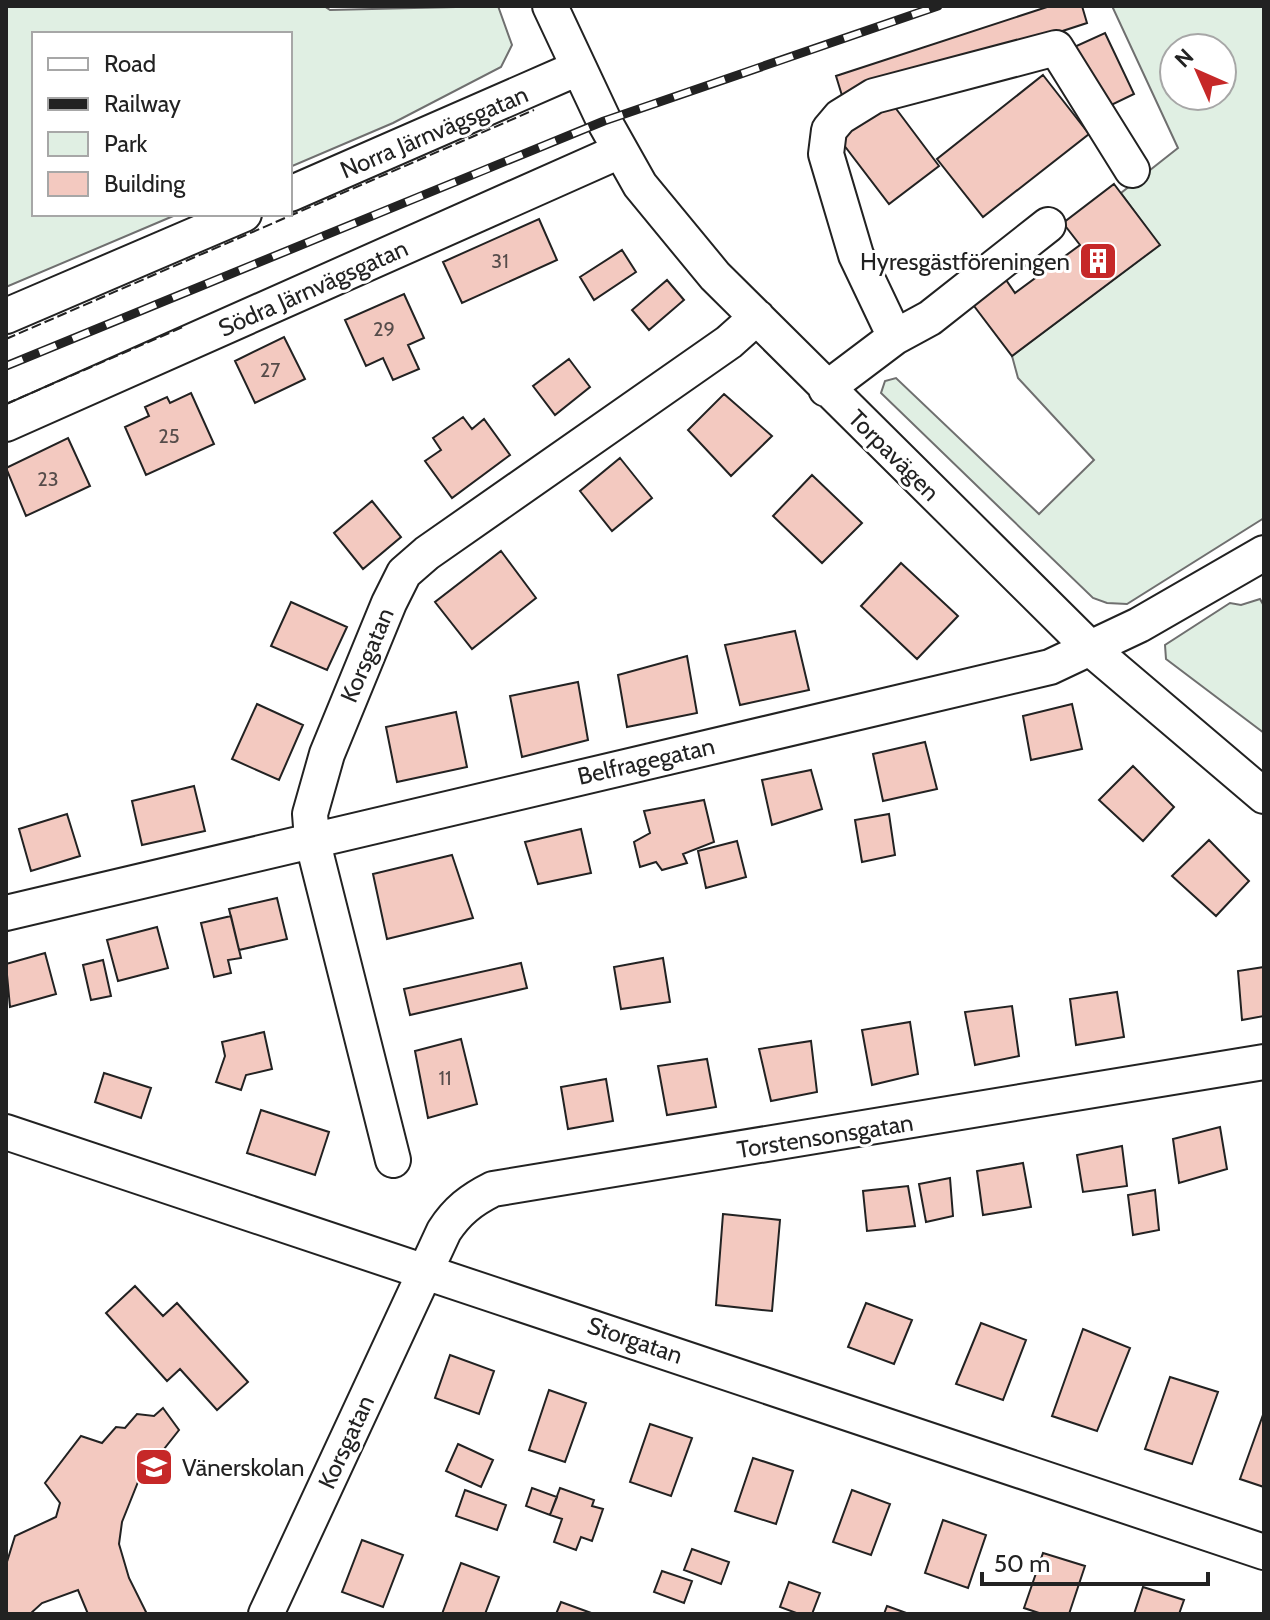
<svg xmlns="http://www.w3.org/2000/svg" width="1270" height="1620" font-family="Cabin,sans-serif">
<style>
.green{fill:#e0efe3;stroke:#6f6f6f;stroke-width:2;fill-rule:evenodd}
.building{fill:#f3c9c0;stroke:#222;stroke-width:2}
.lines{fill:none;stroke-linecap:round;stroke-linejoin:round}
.minor-casing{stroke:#222;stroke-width:38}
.minor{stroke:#fff;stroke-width:34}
.rail-casing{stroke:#222;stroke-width:9}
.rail{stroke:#fff;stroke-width:6;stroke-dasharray:18;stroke-linecap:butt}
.fence{stroke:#222;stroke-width:2;stroke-dasharray:10 4;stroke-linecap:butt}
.labels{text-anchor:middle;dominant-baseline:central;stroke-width:6;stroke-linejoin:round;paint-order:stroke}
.number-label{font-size:20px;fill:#564c4a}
.street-label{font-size:24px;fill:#222;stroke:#fff}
.poi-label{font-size:24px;fill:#222;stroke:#fff;text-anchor:end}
</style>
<rect width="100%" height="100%" fill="#fff"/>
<!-- green -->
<path class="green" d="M6,6H324L330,10L498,6L512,45L501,67L393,123L290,167V34H34V214H178L6,287Z
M1112,6H1264V518L1127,604L1107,603L1093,598L881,393L885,381L896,378L1039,514L1094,460L1018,378L1012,356L1159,245L1121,193L1178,148ZM1174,48H1222V96H1174Z
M1260,599L1264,606V733L1166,659L1165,645L1230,603L1241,605Z"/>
<!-- building -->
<path class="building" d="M1050,6H1082L1087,23L844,102L836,76Z
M1105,33L1134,94L1101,110L1072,48Z
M1043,75L1089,134L983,217L937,159Z
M888,98L939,166L889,204L837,136Z
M1114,184L1160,245L1012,356L971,302L1004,277L1015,293L1080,245L1063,223Z
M539,219L557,260L462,303L443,262Z
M622,250L636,272L594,300L580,277Z
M667,280L684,300L649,330L632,310Z
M404,294L424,338L408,345L419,369L393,380L383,358L366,366L345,320Z
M284,337L305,379L255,403L235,361Z
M569,359L590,387L555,415L533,386Z
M191,393L214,444L146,475L125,427L149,416L145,407L167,397L170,403Z
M724,394L772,436L731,476L688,430Z
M463,417L472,429L484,419L510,455L452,498L425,461L441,450L433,438Z
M68,438L90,486L26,516L6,468Z
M620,458L652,498L612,531L580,491Z
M812,475L862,523L822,563L773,516Z
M372,501L401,537L363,569L334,533Z
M501,551L536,598L472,649L435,602Z
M901,563L958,616L917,659L861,606Z
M291,602L347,627L327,670L271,646Z
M795,631L809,690L740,705L725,645Z
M687,656L697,713L627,727L618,675Z
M578,682L588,740L522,757L510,696Z
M257,704L303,725L279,780L232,759Z
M1072,704L1082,749L1031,760L1023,716Z
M456,712L467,767L397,782L386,727Z
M925,742L937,789L883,801L873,754Z
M1133,766L1174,807L1143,841L1099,800Z
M811,770L822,809L772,825L762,780Z
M194,786L205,831L142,845L132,801Z
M704,800L714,842L683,854L687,863L662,870L656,862L640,867L634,842L650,833L644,811Z
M67,814L80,856L31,871L19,829Z
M889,814L895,855L862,862L855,820Z
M581,829L591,873L538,884L525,842Z
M1209,840L1249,881L1216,916L1172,876Z
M737,841L746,877L706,888L698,851Z
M452,855L473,918L387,939L373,874Z
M277,898L287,939L239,950L229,909Z
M231,916L241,958L228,960L231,973L214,977L201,923Z
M157,927L168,968L118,981L107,940Z
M45,953L56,994L10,1007L6,964Z
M663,958L670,1002L621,1009L614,967Z
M103,960L111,996L91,1000L83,965Z
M521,963L527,988L410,1015L404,989Z
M1264,967V1016L1242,1020L1238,971Z
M1117,992L1124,1037L1076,1045L1070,999Z
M1012,1006L1019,1056L975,1065L965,1012Z
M910,1022L918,1074L872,1085L862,1030Z
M264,1032L272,1069L246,1075L241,1090L216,1082L225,1056L222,1042Z
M461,1039L477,1104L428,1118L415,1051Z
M811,1041L817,1092L771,1101L759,1049Z
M707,1059L716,1107L667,1115L658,1066Z
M104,1073L151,1088L141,1118L95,1102Z
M606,1079L613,1121L568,1129L561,1087Z
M261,1110L329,1132L315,1175L247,1153Z
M1220,1127L1227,1169L1179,1183L1173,1139Z
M1122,1146L1127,1186L1083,1192L1077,1155Z
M1023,1163L1031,1207L983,1215L977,1171Z
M950,1178L953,1216L926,1222L919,1184Z
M908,1186L915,1226L867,1231L863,1191Z
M1155,1190L1159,1230L1133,1235L1128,1195Z
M723,1214L780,1220L772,1311L716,1305Z
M135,1286L163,1316L177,1303L248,1382L217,1410L180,1369L167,1381L106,1313Z
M866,1303L912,1320L894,1364L848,1347Z
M981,1323L1026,1340L1003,1400L956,1384Z
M1083,1329L1130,1348L1097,1431L1052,1416Z
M450,1355L494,1371L479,1414L435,1398Z
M1170,1377L1218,1392L1192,1464L1145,1449Z
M549,1390L586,1403L565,1462L529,1450Z
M163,1408L179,1430L138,1482L122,1522L119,1544L129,1578L147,1614H88L78,1590L42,1603L30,1614H6V1565L15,1536L56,1517L60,1503L45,1483L81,1436L102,1443L116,1427L125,1428L137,1414L154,1416Z
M1264,1412V1487L1240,1479Z
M650,1424L692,1438L671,1496L630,1482Z
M458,1444L493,1460L481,1487L446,1471Z
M753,1458L793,1471L776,1524L735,1511Z
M532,1488L557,1497L550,1515L526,1506Z
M560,1488L594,1500L592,1506L603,1509L592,1541L581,1537L576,1550L554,1542L562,1519L550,1515Z
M465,1490L506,1505L497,1530L456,1516Z
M852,1490L890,1504L871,1555L833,1542Z
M943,1520L986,1535L968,1588L925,1573Z
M362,1540L403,1555L383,1607L342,1592Z
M692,1549L729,1562L721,1584L684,1570Z
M1043,1553L1085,1566L1069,1614H1042L1024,1608Z
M461,1563L499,1577L485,1614H442Z
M662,1571L692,1581L684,1603L654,1592Z
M789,1582L820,1593L812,1614H799L780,1607Z
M1143,1587L1184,1600L1179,1614H1134Z
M561,1602L594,1614H556Z
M887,1606L909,1614H884Z"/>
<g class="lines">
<!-- minor casing -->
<g class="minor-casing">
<path id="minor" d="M550,6L604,121L640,185L715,276L1091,649L1264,796
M290,194L578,68
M6,316L244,214
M895,337L930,318L1048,225
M826,389L895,337L856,255L826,154L829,130L840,117L874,96L1056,48L1132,170
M6,424L620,151
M6,913L1050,667L1139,625L1264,553
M6,1132L1264,1552
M393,1160L312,839L310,814L327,754L389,603L404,573L427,553L729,342L757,317
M266,1614L444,1231C457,1211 471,1200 493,1189L1264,1062"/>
</g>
<!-- minor -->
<use href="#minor" class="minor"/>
<!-- rail casing -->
<g class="rail-casing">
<path id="rail" d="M6,366L604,121L938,6"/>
</g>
<!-- rail -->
<use href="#rail" class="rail"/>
<!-- fence -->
<path class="fence" d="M6,339L534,110
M6,404L183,327"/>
</g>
<!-- icons -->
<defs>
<g id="building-square" transform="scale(2)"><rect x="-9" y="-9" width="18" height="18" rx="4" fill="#c62828" stroke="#fff"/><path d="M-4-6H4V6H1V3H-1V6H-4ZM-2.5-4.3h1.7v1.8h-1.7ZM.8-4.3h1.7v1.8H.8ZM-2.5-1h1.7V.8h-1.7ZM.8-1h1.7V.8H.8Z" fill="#fff"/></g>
<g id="school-square" transform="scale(2)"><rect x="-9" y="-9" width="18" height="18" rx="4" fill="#c62828" stroke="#fff"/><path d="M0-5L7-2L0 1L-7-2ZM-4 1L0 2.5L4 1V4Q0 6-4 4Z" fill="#fff"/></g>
</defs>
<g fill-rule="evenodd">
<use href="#building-square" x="1098" y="261"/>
<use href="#school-square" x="154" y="1467"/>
</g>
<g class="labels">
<!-- number labels -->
<g class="number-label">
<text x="500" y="261">31</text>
<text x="384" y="329">29</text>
<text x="270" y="370">27</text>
<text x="169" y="436">25</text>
<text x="48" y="479">23</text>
<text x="445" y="1078">11</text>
</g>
<!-- street labels -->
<g class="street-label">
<text transform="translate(434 132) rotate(-23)">Norra Järnvägsgatan</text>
<text transform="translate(313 288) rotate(-24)">Södra Järnvägsgatan</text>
<text transform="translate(894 455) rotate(45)">Torpavägen</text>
<text transform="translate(367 655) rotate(-67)">Korsgatan</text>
<text transform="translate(646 761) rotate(-13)">Belfragegatan</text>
<text transform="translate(825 1136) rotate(-9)">Torstensonsgatan</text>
<text transform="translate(635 1340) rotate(19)">Storgatan</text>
<text transform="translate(346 1442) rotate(-65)">Korsgatan</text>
</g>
<!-- poi labels -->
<g class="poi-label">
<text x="1070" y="261">Hyresgästföreningen</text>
<text x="182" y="1467" text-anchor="start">Vänerskolan</text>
</g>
</g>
<!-- border -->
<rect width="1270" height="1620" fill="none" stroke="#222222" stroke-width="16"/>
<!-- legend -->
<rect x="32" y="32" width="260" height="184" fill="#ffffff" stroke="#a7a7a7" stroke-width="2"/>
<rect x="48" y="58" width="40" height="12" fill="#ffffff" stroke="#a7a7a7" stroke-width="2"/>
<text x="104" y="72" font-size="24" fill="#222222">Road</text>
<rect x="48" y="98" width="40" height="12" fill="#222222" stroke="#a7a7a7" stroke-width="2"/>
<text x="104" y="112" font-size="24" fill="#222222">Railway</text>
<rect x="48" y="132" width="40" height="24" fill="#e0efe3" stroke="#a7a7a7" stroke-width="2"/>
<text x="104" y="152" font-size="24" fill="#222222">Park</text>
<rect x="48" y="172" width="40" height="24" fill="#f3c9c0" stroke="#a7a7a7" stroke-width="2"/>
<text x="104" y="192" font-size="24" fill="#222222">Building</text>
<!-- north arrow -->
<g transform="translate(1198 72) rotate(315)"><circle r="38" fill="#ffffff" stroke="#a7a7a7" stroke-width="2"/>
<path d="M0-6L14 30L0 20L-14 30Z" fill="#c62828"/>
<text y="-12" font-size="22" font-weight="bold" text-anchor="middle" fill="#222222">N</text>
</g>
<!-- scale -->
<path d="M982 1572v12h226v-12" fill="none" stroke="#222222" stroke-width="4"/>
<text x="994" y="1572" font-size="24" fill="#222222" stroke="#ffffff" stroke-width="6" paint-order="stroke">50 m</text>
</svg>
